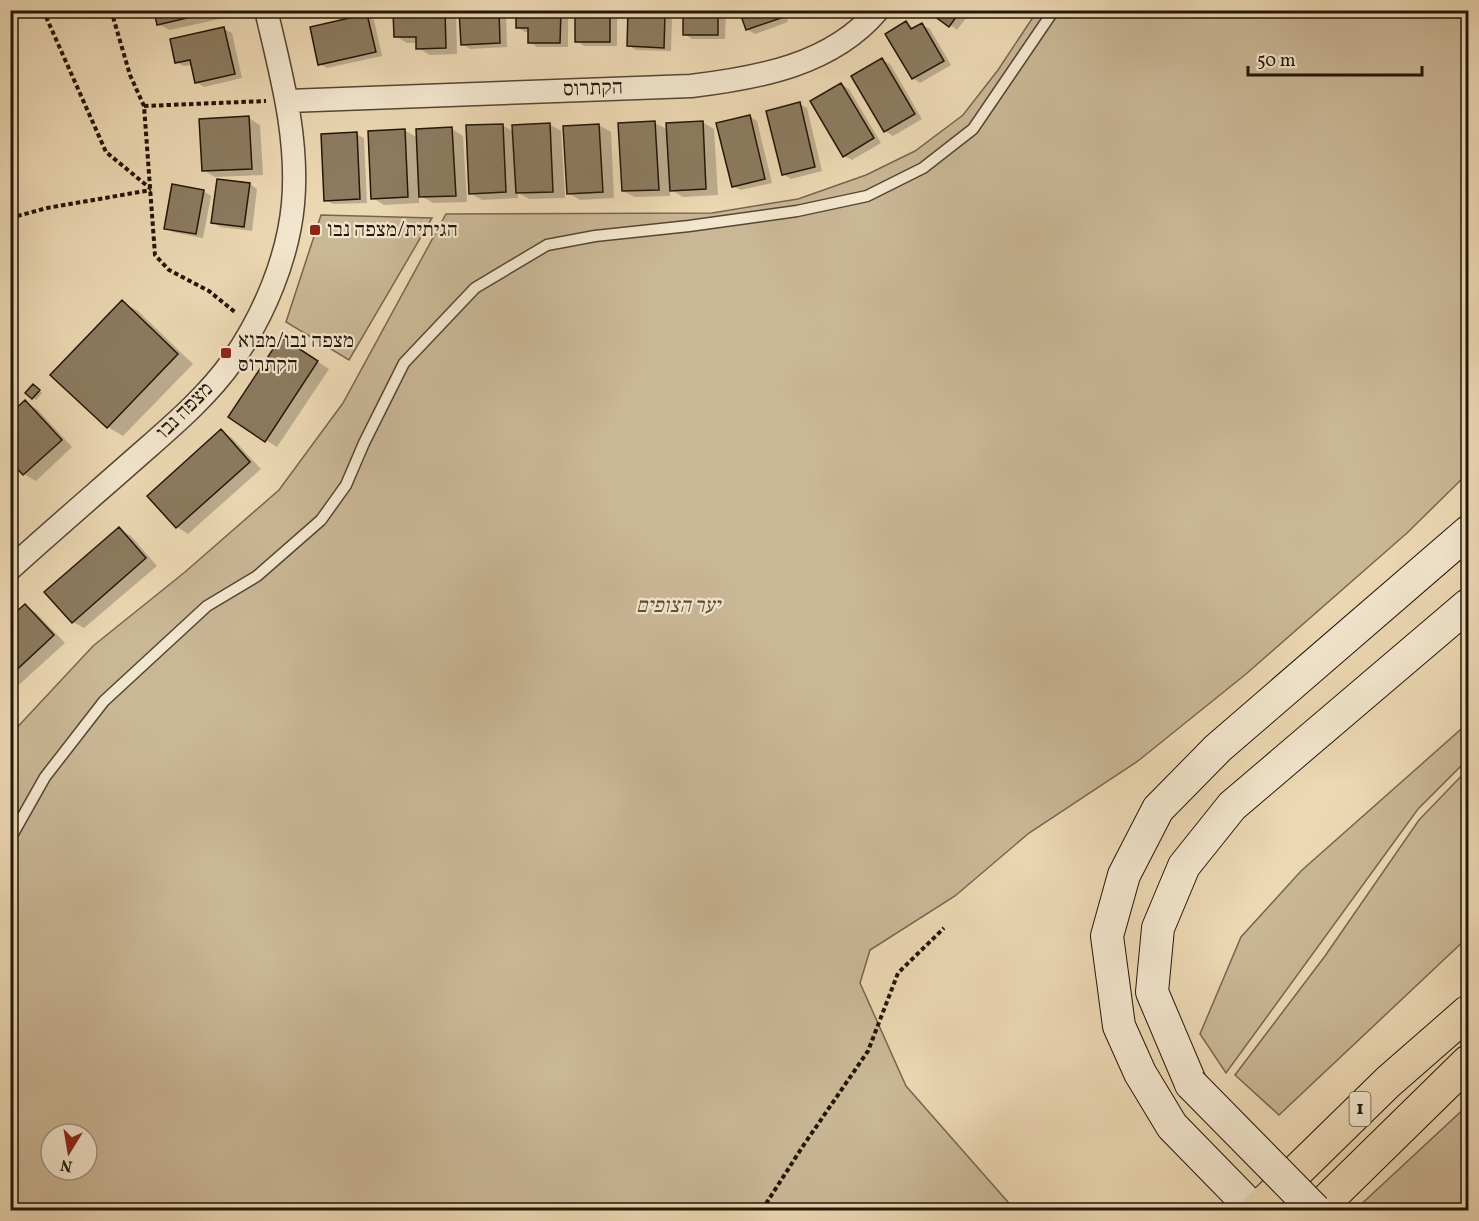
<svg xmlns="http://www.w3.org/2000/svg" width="1479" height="1221" font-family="Vollkorn,'Frank Ruhl Libre',serif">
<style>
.green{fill:#cab796;stroke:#76664e;stroke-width:1.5;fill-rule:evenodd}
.shadow{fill:#0003}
.building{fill:#8c7b60;stroke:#231607;stroke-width:1.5}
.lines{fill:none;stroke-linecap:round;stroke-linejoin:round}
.lane-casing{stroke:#554632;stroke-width:13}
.street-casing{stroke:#554632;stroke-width:25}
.secondary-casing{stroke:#231607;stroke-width:34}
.highway-casing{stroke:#231607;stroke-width:35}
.path{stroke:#231607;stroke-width:4;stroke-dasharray:4.5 3;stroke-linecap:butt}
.lane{stroke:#f3e6ce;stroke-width:10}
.street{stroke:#f3e6ce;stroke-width:22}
.secondary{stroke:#f3e6ce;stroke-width:32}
.highway{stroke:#ecd8b3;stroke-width:33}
.secondary-bridge-casing{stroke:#231607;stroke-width:34;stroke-linecap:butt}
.secondary-bridge{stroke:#f3e6ce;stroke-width:32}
.poi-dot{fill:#8f2418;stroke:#f3e6ce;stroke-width:2}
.labels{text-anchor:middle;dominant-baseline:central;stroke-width:4.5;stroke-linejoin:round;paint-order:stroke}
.shield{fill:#f3e6ce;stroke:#615443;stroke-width:1.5}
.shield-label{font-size:20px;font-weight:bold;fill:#231607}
.street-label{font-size:21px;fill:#231607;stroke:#f3e6ce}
.poi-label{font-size:21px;fill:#231607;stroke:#f3e6ce;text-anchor:start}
.park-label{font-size:21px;font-style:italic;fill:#5d4e39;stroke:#f3e6ce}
</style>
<rect width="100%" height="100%" fill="#ecd8b3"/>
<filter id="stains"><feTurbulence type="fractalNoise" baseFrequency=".00333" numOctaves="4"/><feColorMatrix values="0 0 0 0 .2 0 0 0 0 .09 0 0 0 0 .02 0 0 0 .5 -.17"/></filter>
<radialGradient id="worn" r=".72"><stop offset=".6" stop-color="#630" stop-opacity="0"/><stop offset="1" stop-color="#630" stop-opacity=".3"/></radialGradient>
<!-- green -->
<path class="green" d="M1037,11H1468V473L1407,533L1246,674L1138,761L1029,833L955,896L870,950L860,983L906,1086L1015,1210H11V734L93,646L185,572L279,490L343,403L446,214L712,213L798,199L866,175L915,151L963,115L998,70ZM51,1134H87V1170H51Z
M321,215L432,218L349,360L286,322Z
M1468,723V759L1418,809L1226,1073L1200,1034L1241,937L1301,871Z
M1468,769V937L1279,1115L1235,1075L1325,956L1419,820Z
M1468,1105V1210H1355Z"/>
<!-- shadow -->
<path class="shadow" d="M155,10H226L228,17L170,30L158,24Z
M312,10H333L318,14Z
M395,10H456L457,54L430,55L418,48V43H407L396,36Z
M461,10H506L507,47L470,49L462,44Z
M517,10H555V13H560L568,17V47H537L529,42L530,32H525L517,27Z
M576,10H617V46H584L577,41Z
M630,10H657V15H664L672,19L671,51L636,50L628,45Z
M685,10H726L725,39H692L685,34Z
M741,10H784L788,22L755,34L747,29Z
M804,10H818L811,14Z
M929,10H972L957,30Z
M367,16L374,20L382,56L327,68L320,64Z
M906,23L915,29L922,25L930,29L951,65L920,83L913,78Z
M224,29L232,33L242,78L204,87L196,82L192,65L184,66L176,62Z
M882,60L890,64L922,119L893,136L885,131Z
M841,84L849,89L881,143L852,160L844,156Z
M799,104L807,108L822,171L791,179L783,174Z
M749,116L757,121L772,183L741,190L733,186Z
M249,118L260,125L263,175L215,177L203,170Z
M702,122L714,129L718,195L683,197L670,189V196L635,197L623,191L655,123L668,130Z
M549,124L561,131L565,198L529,199L517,192L518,198L482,200L470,193L502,125L514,132Z
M599,125L611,132L614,198L580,200L568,193Z
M452,129L463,136L467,202L433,203L419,195V203L384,205L373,198L404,130L418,138Z
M356,134L364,138L367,203L333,204L326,200Z
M250,184L257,189L252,231L220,227L213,222Z
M203,191L211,196L203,238L173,232L166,228Z
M122,302L138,311L193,364L123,436L108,427Z
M293,346L329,369L277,447L266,440Z
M36,388L42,393L36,400L27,393Z
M25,402L37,409L72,447L36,481L24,474Z
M221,431L232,438L261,469L188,534L177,527Z
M119,529L131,536L157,566L84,628L73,622Z
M25,606L36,613L65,643L10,693V619Z"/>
<!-- building -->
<path class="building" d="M154,10H217V11L157,25Z
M393,10H445L446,48L416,49V37H394Z
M459,10H499L500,43L461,45Z
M516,10L561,11L560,43H528V28H516Z
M575,10H610V42H575Z
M628,10H650V13L665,14L664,48L627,46Z
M683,10H718V35H683Z
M739,10H779L781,18L746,30Z
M926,10H961L949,27Z
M367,14L376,52L318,65L310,27Z
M906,21L911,29L922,23L944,61L912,79L885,34Z
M224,27L235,74L195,83L190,60L175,63L170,39Z
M882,58L915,114L884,132L851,76Z
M841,83L874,138L843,157L810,101Z
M800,102L815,167L782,175L766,111Z
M750,115L765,179L732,187L716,123Z
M249,116L252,169L202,171L199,119Z
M655,121L659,190L622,191L618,123Z
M703,121L706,189L670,191L666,123Z
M550,123L553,192L516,193L512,125Z
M503,124L506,192L469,194L466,125Z
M599,124L603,192L567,194L563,126Z
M452,127L456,196L419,197L416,129Z
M405,129L408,197L371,199L368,131Z
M357,132L360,199L324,201L321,134Z
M217,179L250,183L244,227L211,223Z
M172,184L204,190L196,234L164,229Z
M122,300L178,354L107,428L50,375Z
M281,337L318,361L265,442L228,417Z
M33,384L40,390L32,399L25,393Z
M25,400L62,440L23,475L10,461V414Z
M221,429L250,462L176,528L147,496Z
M119,527L146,558L72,623L44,592Z
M25,604L54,635L10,676V617Z"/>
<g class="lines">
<!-- lane casing -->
<g class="lane-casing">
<path id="lane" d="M10,839L45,777L104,701L207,606L257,576L321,520L346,485L364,443L404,363L475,288L547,245L595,236L689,226L797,211L867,196L923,168L973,129L1054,10"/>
</g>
<!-- street casing -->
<g class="street-casing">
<path id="street" d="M288,101L691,86C758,78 832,65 878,10
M10,569C52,531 95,494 137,457C171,427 207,397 233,360C264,315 288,258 293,204C299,138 281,74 266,10"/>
</g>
<!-- secondary casing -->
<g class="secondary-casing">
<path id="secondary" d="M1191,1084L1152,992L1158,928L1184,866L1232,806L1468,605
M1254,1210L1172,1126L1140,1073L1119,1026L1107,936L1124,875L1158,809L1218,748L1468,532"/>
</g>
<!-- highway casing -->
<g class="highway-casing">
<path id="highway" d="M1257,1210L1388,1082L1468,1012
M1317,1210L1468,1062"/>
</g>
<!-- path -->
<path class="path" d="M43,10L106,152L151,189
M111,10L130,75L144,106L155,255L169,270L209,291L236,313
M144,106L266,101
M10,218L47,208L151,190
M762,1210L803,1146L868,1051L898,973L944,928"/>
<!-- lane -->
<use href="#lane" class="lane"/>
<!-- street -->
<use href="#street" class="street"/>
<!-- secondary -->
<use href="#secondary" class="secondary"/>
<!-- highway -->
<use href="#highway" class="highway"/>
<!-- secondary-bridge casing -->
<g class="secondary-bridge-casing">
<path id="secondary-bridge" d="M1191,1084L1315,1210"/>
</g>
<!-- secondary-bridge -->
<use href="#secondary-bridge" class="secondary-bridge"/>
</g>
<!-- markers -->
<g class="poi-dot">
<rect x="309" y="224" width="12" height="12" rx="3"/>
<rect x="220" y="347" width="12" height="12" rx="3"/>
</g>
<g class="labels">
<!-- shield labels -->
<rect class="shield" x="1349.5" y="1092" width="21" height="34" rx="4.5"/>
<g class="shield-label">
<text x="1360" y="1109">1</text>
</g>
<!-- street labels -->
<g class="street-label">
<text transform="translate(593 89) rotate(-2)">הקתרוס</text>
<text transform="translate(185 411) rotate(-45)">מצפה נבו</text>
</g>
<!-- poi labels -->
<g class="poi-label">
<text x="327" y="230">הגיתית/מצפה נבו</text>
<text x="238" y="341">מצפה נבו/מבוא<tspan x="238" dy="24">הקתרוס</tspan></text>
</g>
<!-- park labels -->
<g class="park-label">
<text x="678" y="606">יער הצופים</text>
</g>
</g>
<!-- margin -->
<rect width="1479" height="1221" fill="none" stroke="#ecd8b3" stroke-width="36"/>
<rect x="12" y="12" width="1455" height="1197" fill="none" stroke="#231607" stroke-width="3"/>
<rect x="18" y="18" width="1443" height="1185" fill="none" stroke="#231607" stroke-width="1.5"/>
<!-- north arrow -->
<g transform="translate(69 1152) rotate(191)"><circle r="28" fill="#f3e6ce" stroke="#a0937e" stroke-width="1.5"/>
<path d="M0-4.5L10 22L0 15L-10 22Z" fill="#8f2418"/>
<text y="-9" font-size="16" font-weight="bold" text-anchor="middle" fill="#231607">N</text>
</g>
<!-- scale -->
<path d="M1248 66v9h174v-9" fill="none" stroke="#231607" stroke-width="3"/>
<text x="1257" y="66" font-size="18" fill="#231607" stroke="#f3e6ce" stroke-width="4.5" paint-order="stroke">50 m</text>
<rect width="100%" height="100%" filter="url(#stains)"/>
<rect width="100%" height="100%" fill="url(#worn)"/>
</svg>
